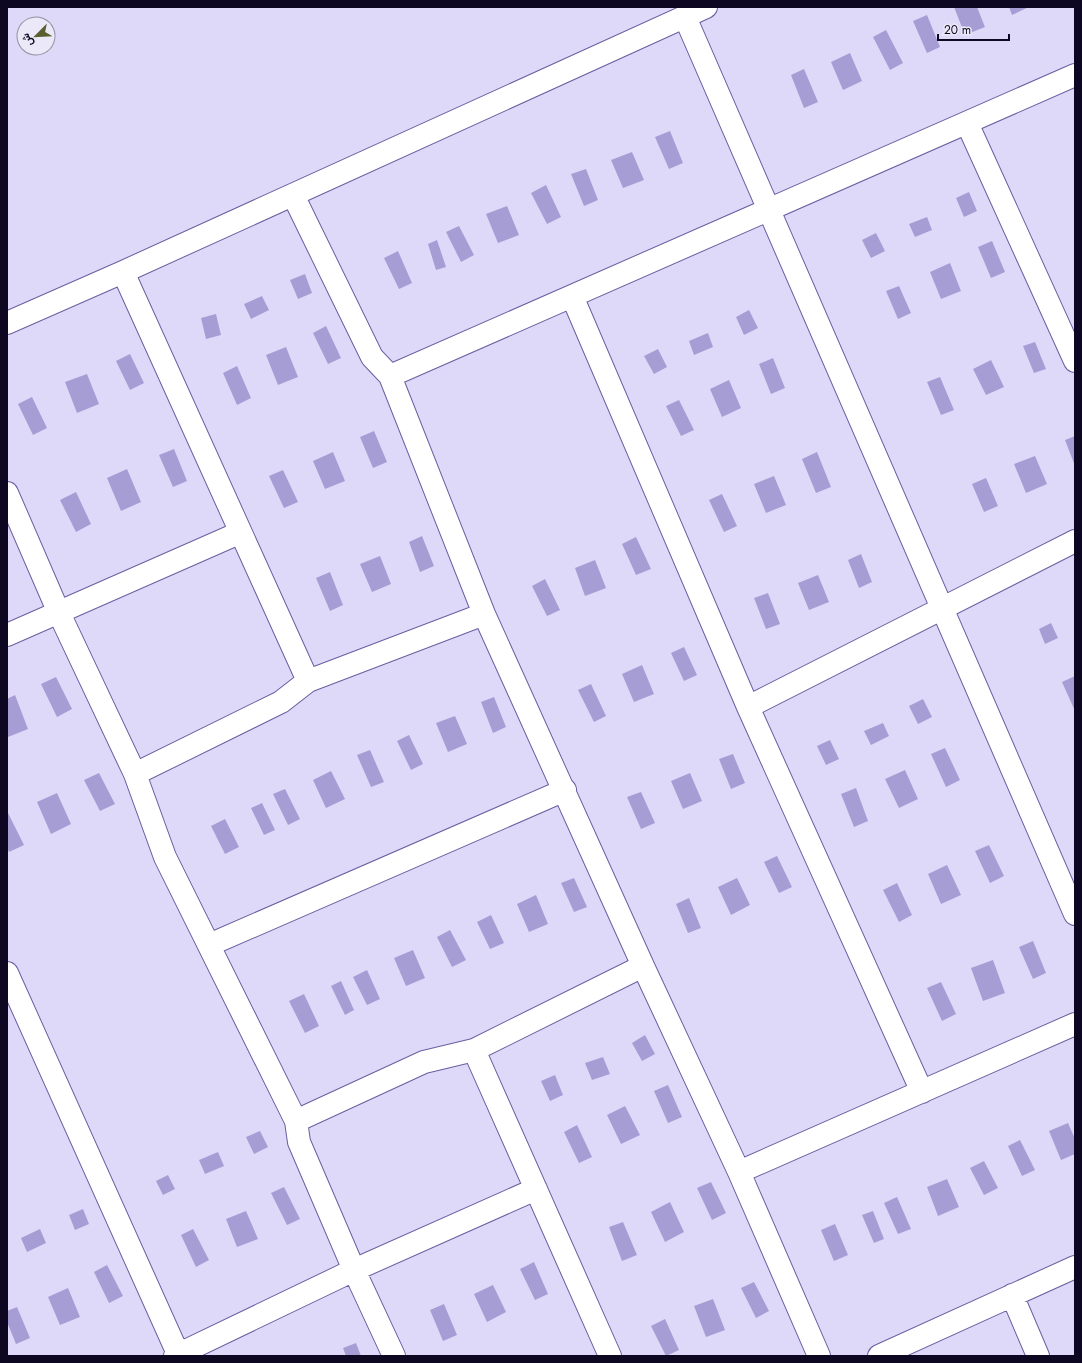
<svg xmlns="http://www.w3.org/2000/svg" width="1082" height="1363" font-family="Jost,Vazirmatn,sans-serif">
<style>
.building{fill:#a79dd5}
.lines{fill:none;stroke-linecap:round;stroke-linejoin:round}
.minor-casing{stroke:#6c5da1;stroke-width:24}
.minor{stroke:#fff;stroke-width:22}
</style>
<rect width="100%" height="100%" fill="#ded9f8"/>
<!-- building -->
<path class="building" d="M954,7H977L985,27L965,35Z
M1009,7H1029L1012,15Z
M927,15L940,47L927,53L913,21Z
M886,30L903,63L890,70L873,37Z
M850,53L862,81L843,90L831,62Z
M804,69L818,102L804,108L791,75Z
M670,131L683,163L669,169L655,137Z
M632,152L644,180L623,188L611,160Z
M586,169L598,200L584,206L571,174Z
M546,185L561,217L547,224L531,193Z
M969,192L977,211L964,217L956,198Z
M507,206L519,235L498,243L486,214Z
M927,217L932,230L915,237L909,224Z
M459,226L474,255L461,262L446,232Z
M876,233L885,251L871,258L862,240Z
M437,240L446,267L436,270L428,244Z
M992,241L1005,272L991,278L978,247Z
M398,251L412,283L399,289L384,258Z
M950,263L961,291L941,299L930,272Z
M305,274L312,293L298,299L290,280Z
M899,286L911,313L898,319L886,291Z
M262,296L269,310L251,319L244,304Z
M749,310L758,328L744,335L736,317Z
M216,314L221,335L206,339L201,318Z
M326,326L341,358L328,364L313,333Z
M708,333L713,347L694,355L689,341Z
M1035,342L1046,369L1034,373L1023,346Z
M286,347L298,377L278,385L266,355Z
M658,349L667,367L654,374L644,356Z
M130,354L144,383L130,390L116,361Z
M773,358L785,388L771,394L759,364Z
M991,360L1004,387L986,395L973,369Z
M237,366L251,398L237,405L223,373Z
M87,374L99,404L77,413L65,382Z
M940,377L954,410L941,415L927,382Z
M729,380L741,408L722,417L710,389Z
M32,397L47,428L33,435L18,404Z
M679,400L694,430L681,436L666,406Z
M374,431L387,462L373,468L360,437Z
M1075,436V466L1065,440Z
M174,449L187,481L173,487L159,455Z
M333,452L345,481L325,489L313,461Z
M817,452L831,487L816,493L802,459Z
M1035,456L1047,484L1026,493L1014,464Z
M127,469L141,502L121,511L107,478Z
M283,470L298,502L284,508L269,476Z
M774,476L786,505L766,513L754,484Z
M986,478L998,506L984,512L972,484Z
M76,492L91,524L76,532L60,500Z
M722,494L737,526L724,532L709,500Z
M422,536L434,566L420,572L409,542Z
M636,537L651,569L636,575L622,544Z
M861,554L872,582L859,588L848,560Z
M380,556L391,584L372,592L360,564Z
M595,560L606,588L585,596L575,568Z
M330,572L343,605L330,611L316,578Z
M818,575L829,602L809,610L798,583Z
M545,579L560,610L547,616L532,586Z
M768,593L780,624L766,629L754,598Z
M1051,623L1058,638L1045,644L1039,629Z
M684,647L697,675L684,681L671,653Z
M642,665L654,694L634,702L622,674Z
M1075,676V711L1062,682Z
M56,677L72,709L57,717L41,684Z
M591,684L606,716L594,722L578,690Z
M15,695L28,729L8,737L7,699Z
M494,697L506,727L493,733L481,702Z
M923,699L932,717L918,724L909,706Z
M455,716L467,744L448,752L436,723Z
M883,723L889,736L871,745L864,731Z
M409,735L423,764L411,770L397,741Z
M830,740L839,759L826,765L817,746Z
M945,748L960,780L946,787L931,754Z
M370,750L384,782L371,787L357,755Z
M733,754L745,783L731,789L719,759Z
M905,770L918,799L899,808L885,779Z
M331,771L345,799L326,808L313,780Z
M99,773L115,804L100,811L84,780Z
M690,773L702,801L683,809L671,781Z
M856,788L868,821L854,827L841,794Z
M285,789L300,819L288,825L273,794Z
M641,792L655,823L641,829L627,797Z
M57,793L71,824L51,834L37,802Z
M262,803L275,830L264,835L251,808Z
M8,813L24,845L9,852L7,847Z
M225,819L239,847L225,854L211,826Z
M989,845L1004,876L990,883L975,851Z
M777,856L792,887L779,893L764,862Z
M947,865L961,895L941,904L928,874Z
M574,878L587,907L574,912L561,883Z
M737,878L750,905L731,915L718,887Z
M897,883L912,915L899,922L883,890Z
M536,895L548,924L529,932L517,904Z
M689,898L701,928L688,933L676,904Z
M491,915L504,943L490,949L477,922Z
M450,930L466,960L452,967L437,937Z
M1033,941L1046,973L1033,979L1019,947Z
M413,950L425,978L406,986L394,958Z
M993,960L1005,993L983,1001L971,968Z
M367,970L380,999L367,1005L353,977Z
M341,981L354,1010L345,1015L331,986Z
M941,982L956,1014L942,1021L927,988Z
M304,994L319,1026L305,1033L289,1001Z
M645,1035L655,1054L642,1061L632,1043Z
M603,1057L610,1074L592,1080L585,1063Z
M555,1075L563,1095L550,1101L541,1081Z
M668,1085L682,1117L668,1123L654,1091Z
M625,1106L640,1135L621,1144L607,1115Z
M1068,1123L1075,1139V1154L1061,1160L1049,1131Z
M577,1125L592,1157L579,1163L564,1132Z
M260,1131L268,1147L254,1154L246,1137Z
M1020,1140L1035,1170L1022,1176L1008,1146Z
M218,1152L224,1166L205,1174L199,1160Z
M984,1161L998,1188L984,1195L970,1168Z
M168,1175L175,1189L163,1195L156,1181Z
M947,1179L959,1207L938,1216L927,1187Z
M711,1182L726,1213L712,1220L697,1188Z
M284,1187L300,1219L287,1225L271,1193Z
M897,1197L911,1229L898,1234L884,1203Z
M670,1202L684,1232L665,1242L651,1212Z
M83,1209L89,1224L75,1230L69,1215Z
M246,1211L258,1239L237,1247L226,1219Z
M873,1211L884,1239L874,1243L862,1215Z
M623,1222L637,1255L622,1261L609,1227Z
M835,1224L848,1255L834,1261L821,1230Z
M40,1229L46,1243L27,1252L21,1238Z
M193,1229L209,1260L196,1267L181,1235Z
M534,1262L548,1294L535,1300L520,1269Z
M107,1265L123,1296L109,1303L94,1272Z
M754,1282L769,1311L756,1318L741,1288Z
M493,1285L506,1312L487,1322L474,1294Z
M68,1288L80,1317L60,1325L48,1297Z
M713,1299L725,1330L706,1337L694,1306Z
M444,1304L457,1335L443,1341L430,1310Z
M17,1307L30,1338L16,1344L7,1322V1311Z
M665,1319L679,1350L666,1356L651,1326Z
M356,1343L361,1356H346L343,1348Z"/>
<g class="lines">
<!-- minor casing -->
<g class="minor-casing">
<path id="minor" d="M685,17L1075,914
M967,123L1075,361
M293,195L372,357L390,376L484,614L643,966L739,1172L819,1356
M123,272L308,681
M572,296L748,707L922,1092
M7,323L123,272L706,7
M390,376L1075,75
M7,493L59,613L135,774L165,857L296,1121L299,1142L354,1270L394,1356
M7,635L239,533
M748,707L1075,541
M135,774L281,702L308,681L484,614
M209,945L565,790
M7,973L179,1356
M474,1050L610,1356
M296,1121L424,1062L474,1050L643,966
M739,1172L1075,1024
M1012,1295L1038,1356
M175,1356L354,1270L536,1189
M879,1356L1075,1267"/>
</g>
<!-- minor -->
<use href="#minor" class="minor"/>
</g>
<!-- border -->
<rect width="1082" height="1363" fill="none" stroke="#0e0721" stroke-width="16"/>
<!-- north arrow -->
<g transform="translate(36 36) rotate(246)"><circle r="19" fill="#ebe8f8" stroke="#938ea2"/>
<path d="M0-3L7 15L0 10L-7 15Z" fill="#5b5f2d"/>
<text y="-6" font-size="11" font-weight="bold" text-anchor="middle" fill="#0e0721">ش</text>
</g>
<!-- scale -->
<path d="M938 34v6h71v-6" fill="none" stroke="#0e0721" stroke-width="2"/>
<text x="944" y="34" font-size="12" fill="#0e0721" stroke="#ebe8f8" stroke-width="3" paint-order="stroke">20 m</text>
</svg>
